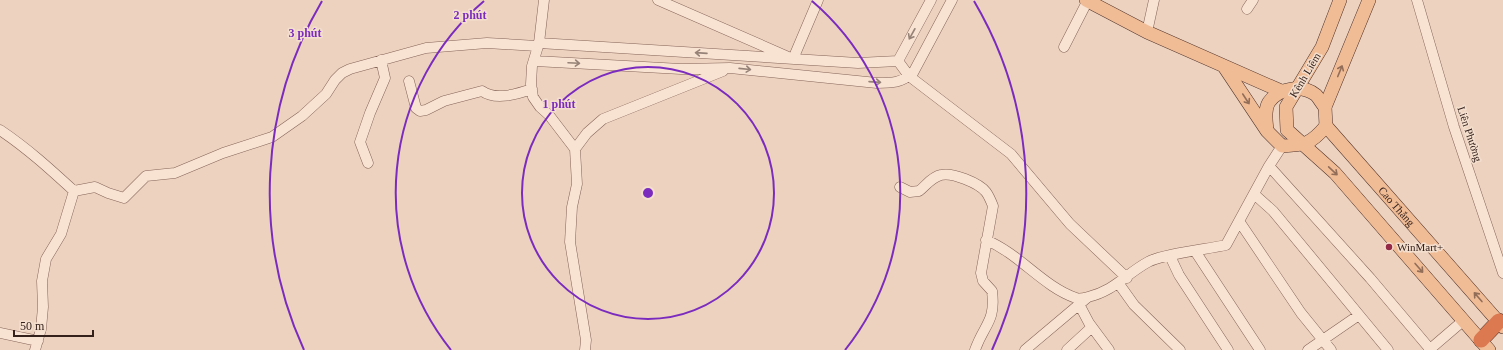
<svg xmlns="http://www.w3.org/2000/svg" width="1503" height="350" font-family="Georgia,serif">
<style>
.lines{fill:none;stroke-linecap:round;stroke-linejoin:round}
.minor-casing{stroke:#856458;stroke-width:11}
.major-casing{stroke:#52342c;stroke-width:14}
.highway-casing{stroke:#52342c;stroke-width:16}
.minor{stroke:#f8e2d2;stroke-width:10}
.major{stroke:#f0bc96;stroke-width:13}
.highway{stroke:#dc7950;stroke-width:15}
.oneway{stroke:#968277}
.oneway2{stroke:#926e59}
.ring{fill:none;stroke:#7b2cbf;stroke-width:2}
.poi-dot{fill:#932946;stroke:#f4dfce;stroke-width:1.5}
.labels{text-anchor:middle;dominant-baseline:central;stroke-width:3;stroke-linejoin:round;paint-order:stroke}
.street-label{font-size:11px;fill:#35211c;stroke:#f4dfce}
.poi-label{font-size:11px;fill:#35211c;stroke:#f4dfce;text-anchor:start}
.centre{fill:#7b2cbf;stroke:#f4dfce;stroke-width:2}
.ring-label{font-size:12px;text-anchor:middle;font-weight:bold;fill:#7b2cbf;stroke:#f4dfce;stroke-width:3;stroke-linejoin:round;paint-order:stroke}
</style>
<rect width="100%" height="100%" fill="#edd3bf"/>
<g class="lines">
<!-- minor casing -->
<g class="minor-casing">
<path id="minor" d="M544,0L539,43L532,66L531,84L533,97L540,107L549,115L575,149L577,184L572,207L570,242L586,340L585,350
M658,0L793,59L818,0
M1417,0L1454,127L1503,273
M1247,9L1253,0
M1147,32L1154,0
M539,43L858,63L898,61L931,0
M1064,47L1088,0
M535,61L681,69L730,68L877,83C893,83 900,83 913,73L952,0
M898,61L909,76L1011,154L1070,224L1127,278
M409,81L416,108L420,111L426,110L444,101L482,91C496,101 517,94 532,89
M0,130C27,148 50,169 74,191L61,234L46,259L42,281L43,307L41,329L35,350
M575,149L587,133L603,119L723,71
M368,163L360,142L370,113L385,78L381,60
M1269,166L1370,278L1430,349
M900,187L910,192L919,191C926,186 931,177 941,175C952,172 979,183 986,192C989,196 991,201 993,206L981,273L983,281L992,291C996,322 984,324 975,350
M74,191L95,187L108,193L124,198L146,176L175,173L223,153L272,137L302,116L326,94L335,80L342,73L350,69L426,48L487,43L537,46
M1254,194L1273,211L1388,350
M1239,221L1301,313L1331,350
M986,240C1020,254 1042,286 1076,298C1079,299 1084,298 1088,297C1114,291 1126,274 1148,262C1162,254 1208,249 1226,245L1269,166L1282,146
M1195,251L1260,350
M1170,256L1179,275L1228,350
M1119,284L1134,305L1180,350
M1079,304L1089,323L1109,350
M0,333L38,341
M1025,350L1088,297
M1067,350L1092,327
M1308,350L1359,315
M1429,350L1464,320"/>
</g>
<!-- major casing -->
<g class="major-casing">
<g id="major">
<path d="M1086,0L1147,32L1281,91"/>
<path d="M1340,0L1322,47L1286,107L1287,130L1335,173L1489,350"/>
<path d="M1225,68L1267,131L1282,146C1305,145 1311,144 1326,126"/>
<path id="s1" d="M1326,126L1503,327"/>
<path d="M1326,126L1325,107L1369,0"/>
<path d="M1267,130C1266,121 1264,110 1269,102C1279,88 1302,84 1316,95C1319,98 1322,104 1325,107"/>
</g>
</g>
<!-- highway casing -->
<g class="highway-casing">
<path id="highway" d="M1481,340L1499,321"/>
</g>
<!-- minor -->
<use href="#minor" class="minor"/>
<!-- major -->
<use href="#major" class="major"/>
<!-- highway -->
<use href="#highway" class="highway"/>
</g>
<!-- one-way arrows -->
<defs><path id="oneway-shaft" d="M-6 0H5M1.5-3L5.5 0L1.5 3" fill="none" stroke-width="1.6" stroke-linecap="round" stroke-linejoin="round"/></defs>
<g class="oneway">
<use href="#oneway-shaft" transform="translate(912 34) rotate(119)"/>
<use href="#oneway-shaft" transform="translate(701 53) rotate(-176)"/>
<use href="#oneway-shaft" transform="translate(574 63) rotate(3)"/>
<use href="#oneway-shaft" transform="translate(745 69) rotate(6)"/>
<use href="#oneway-shaft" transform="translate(875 82) rotate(4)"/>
</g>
<g class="oneway2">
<use href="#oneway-shaft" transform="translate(1340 71) rotate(-68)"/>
<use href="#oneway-shaft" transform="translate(1246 99) rotate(57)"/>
<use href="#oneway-shaft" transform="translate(1333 171) rotate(43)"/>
<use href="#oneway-shaft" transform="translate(1419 268) rotate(49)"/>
<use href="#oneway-shaft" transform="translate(1478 297) rotate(-131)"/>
</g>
<!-- distance rings -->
<g class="ring">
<circle cx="648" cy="193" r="126"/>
<path d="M451 350A252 252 0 0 1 484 1M812 1A252 252 0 0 1 845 350"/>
<path d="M304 350A378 378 0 0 1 322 1M974 1A378 378 0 0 1 992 350"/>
</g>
<!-- markers -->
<circle class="poi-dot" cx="1389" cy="247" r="4"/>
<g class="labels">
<!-- street labels -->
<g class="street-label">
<text transform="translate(1305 75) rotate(-59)">Kênh Liêm</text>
<text transform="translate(1470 134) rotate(72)">Liên Phường</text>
<text stroke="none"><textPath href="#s1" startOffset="107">Cao Thắng</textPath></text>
</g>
<!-- poi labels -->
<g class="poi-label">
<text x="1397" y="247">WinMart+</text>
</g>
</g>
<circle cx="648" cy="193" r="6" class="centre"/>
<g class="ring-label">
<text x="470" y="19">2 phút</text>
<text x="305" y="37">3 phút</text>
<text x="559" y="108">1 phút</text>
</g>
<!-- scale -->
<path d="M14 330v6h79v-6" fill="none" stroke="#35211c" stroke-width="2"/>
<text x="20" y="330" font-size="12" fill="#35211c" stroke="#f4dfce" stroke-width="3" paint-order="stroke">50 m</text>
</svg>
